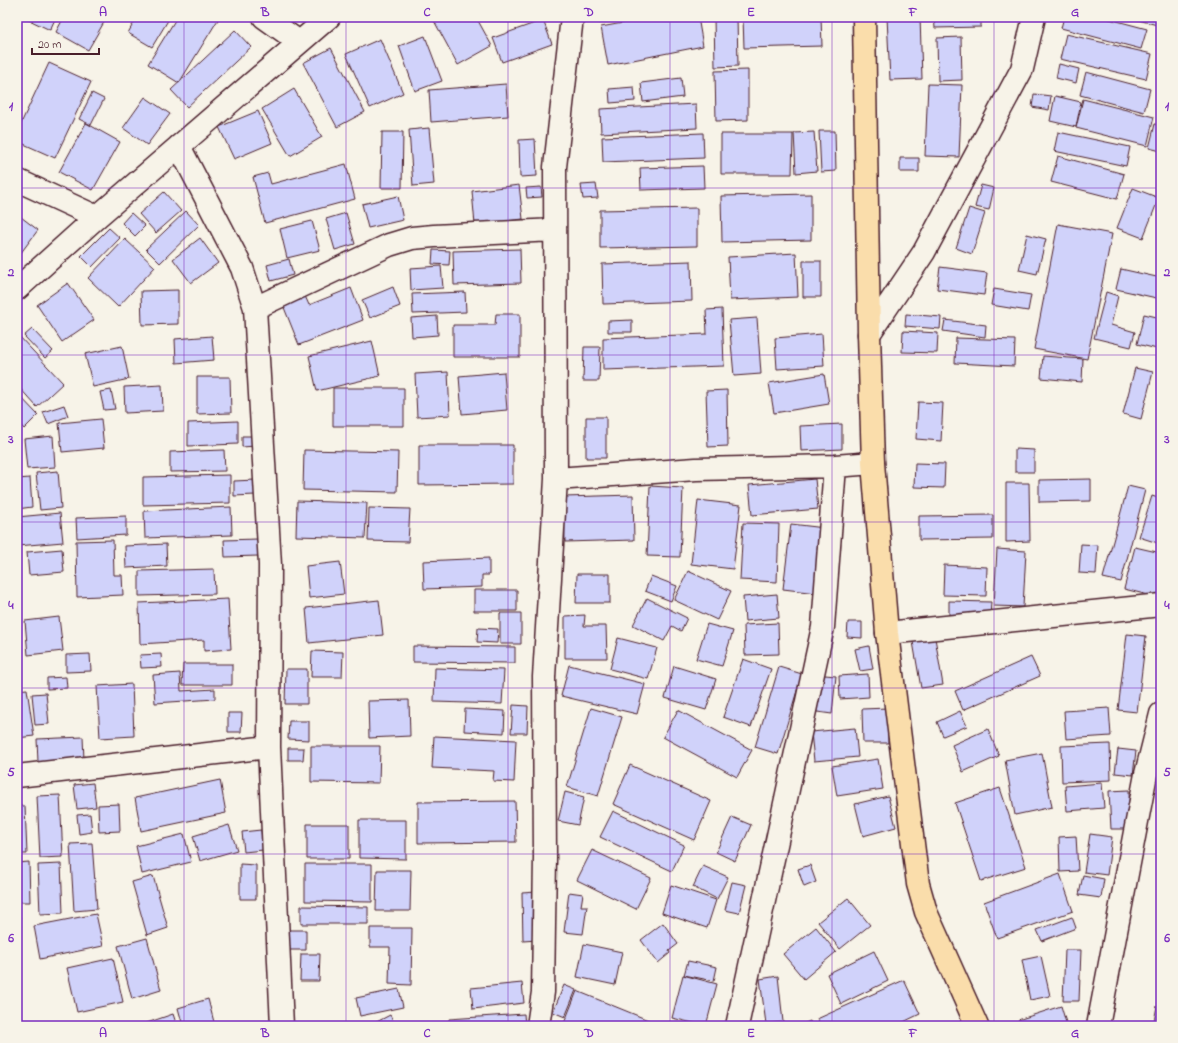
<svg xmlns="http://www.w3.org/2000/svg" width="1178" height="1043" font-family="'Indie Flower',sans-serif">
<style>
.building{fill:#d0d2fa;stroke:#4a1f2b}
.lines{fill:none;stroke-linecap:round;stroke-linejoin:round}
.minor-casing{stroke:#4a1f2b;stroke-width:25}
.major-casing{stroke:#4a1f2b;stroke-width:25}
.minor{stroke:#f7f3e8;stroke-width:22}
.major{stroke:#faddab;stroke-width:22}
.grid{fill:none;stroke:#7b2cbf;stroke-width:1;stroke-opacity:0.55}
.neatline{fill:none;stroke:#7b2cbf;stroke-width:1.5}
.grid-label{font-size:13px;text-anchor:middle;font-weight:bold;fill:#7b2cbf}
</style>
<rect width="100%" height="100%" fill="#f7f3e8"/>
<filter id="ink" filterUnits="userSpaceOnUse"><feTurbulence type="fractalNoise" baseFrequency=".025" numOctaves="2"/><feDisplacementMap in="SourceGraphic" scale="8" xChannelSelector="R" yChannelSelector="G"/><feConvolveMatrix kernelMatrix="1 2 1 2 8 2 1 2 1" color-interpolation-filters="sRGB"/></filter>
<g filter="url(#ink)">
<!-- building -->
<path class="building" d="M23,17H56L50,30Z
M64,17H107L88,50L56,32Z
M137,17H170L152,47L128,33Z
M177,17H217L219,18L179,83L148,64Z
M432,17H476L492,46L458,65Z
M598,17H630L599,23Z
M655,17H698L703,46L608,65L601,27Z
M714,17H737L738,66L715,67Z
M743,17H821L822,46L744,48Z
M887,17H920L922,79L890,80Z
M934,17H981V27L935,28Z
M1064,17H1102L1147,29L1141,49L1061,28Z
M1127,17H1161V26Z
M543,20L552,44L502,62L493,38Z
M235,30L251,47L187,107L171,90Z
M1066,34L1152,54L1146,79L1060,59Z
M425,36L442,81L415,91L399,46Z
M961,37L962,80L938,81L937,38Z
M380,39L403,93L370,108L346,54Z
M331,48L365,112L337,127L303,63Z
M49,63L91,82L55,158L17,141V132Z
M1059,64L1079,69L1076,83L1056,78Z
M1161,67V92H1159Z
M748,70V120L716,121L715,71Z
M1086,72L1150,89L1144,112L1080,95Z
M681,78L683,97L643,102L641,83Z
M506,84L508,116L431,122L429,90Z
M928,84L962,85L959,157L925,156Z
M634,87L635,101L610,103L609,89Z
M294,89L322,137L290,156L262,109Z
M92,93L104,99L91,125L79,119Z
M1034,94L1051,96L1049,110L1032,107Z
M1055,96L1081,102L1076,127L1050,121Z
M145,97L170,114L147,145L123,128Z
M1083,99L1154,117L1147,146L1076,128Z
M696,104L697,128L601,133L600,109Z
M258,111L272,143L234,159L219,127Z
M86,123L120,142L93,190L59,172Z
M1155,124L1161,125V151L1149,148Z
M429,128L434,184L413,186L409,130Z
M819,131H835L836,171L821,172Z
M382,132H403L402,188H381Z
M814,132L817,171L796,173L794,133Z
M1058,132L1130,147L1126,166L1054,151Z
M703,133L704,158L603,162L602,137Z
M721,134H793L792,174H721Z
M535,139L537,176L520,177L519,140Z
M1058,156L1124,174L1117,199L1051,182Z
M900,158H919V172H900Z
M346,164L355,199L265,223L253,177L268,173L271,184Z
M703,166L704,188L641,190L640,168Z
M596,184L598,198L583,199L581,185Z
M519,185L523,219L475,225L472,191Z
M981,185L994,188L989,210L975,207Z
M541,187L542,197L527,198L526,188Z
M1133,188L1159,198L1143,238L1117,228Z
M164,192L181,211L156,233L139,214Z
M811,194V240L722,242L721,196Z
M398,196L403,220L368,228L362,204Z
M697,208V246L600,248V210Z
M969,208L985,213L972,254L956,248Z
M186,211L199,225L160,263L146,249Z
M131,213L145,226L135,236L122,223Z
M346,213L355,244L335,250L326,219Z
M17,214L38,230L17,258Z
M312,221L320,250L287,258L280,229Z
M1058,224L1112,234L1087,359L1034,349Z
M109,228L120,238L92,267L81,256Z
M1027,234L1046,239L1037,274L1019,270Z
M200,238L218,263L191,283L173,259Z
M125,239L155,267L118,307L88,278Z
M520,249L521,283L454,285L453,251Z
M433,250L450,251L449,265L432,264Z
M796,253L798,297L730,300L728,257Z
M289,259L293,275L271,281L267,265Z
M691,261L692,301L603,304L602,264Z
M803,261H821V297H803Z
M441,266L443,288L411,290L410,268Z
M940,267L987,273L984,295L937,289Z
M1121,269L1161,278V299L1116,289Z
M68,283L94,320L62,342L37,305Z
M393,287L400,306L370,318L362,300Z
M351,288L363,320L299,345L283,305L305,296L309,305Z
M994,289L1031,295L1028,311L991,305Z
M178,290V324L142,325L141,291Z
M465,292L466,312L413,314L412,294Z
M1106,292L1118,296L1111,325L1135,332L1131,347L1094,338Z
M722,309L724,366L603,370V338L707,334L706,310Z
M496,314H520V357H453V325H495Z
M906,314L941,317L940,329L905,326Z
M1144,314L1161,318V350L1137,344Z
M437,316L438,335L412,337L411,318Z
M757,318L761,374L734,376L729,320Z
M632,320V332H608V321Z
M945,320L986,325L985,337L943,331Z
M32,329L53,351L45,358L24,336Z
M903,331L938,333L937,353L902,352Z
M17,334L63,383L37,407L17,385Z
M822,334L824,366L777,369L775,338Z
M212,336L214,360L176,363L175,339Z
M956,338L1015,340L1014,366L955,363Z
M372,341L380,376L317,391L309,356Z
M122,346L129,379L93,387L85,354Z
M584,347H600L599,381H583Z
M1043,356L1083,359L1082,382L1041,378Z
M1135,368L1153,372L1141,419L1123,414Z
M448,372L450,415L417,417L415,374Z
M504,372L507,410L462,414L459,376Z
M824,374L829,404L774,413L769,383Z
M197,377H230L231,413L197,414Z
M162,385L163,411L125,413L124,387Z
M333,388H404V426H333Z
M111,390L115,409L104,410L100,392Z
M727,390L728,446L708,447L706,391Z
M17,393L38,415L24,429L17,421Z
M918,402L943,403L941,441L916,439Z
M64,405L68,416L48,424L43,412Z
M586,417H606V458H586Z
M101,419L104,448L62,452L59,423Z
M238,421V444L188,446V423Z
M842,424V449L801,451L800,426Z
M53,436L55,467L27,469L24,439Z
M242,436H255V446L242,447Z
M419,445H513V484L419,485Z
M1015,449L1034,450V472H1015Z
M224,450L225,471L170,472V452Z
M304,450L398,452L397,492L303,490Z
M915,463L945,464L944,488L914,487Z
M58,471L61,508L40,510L36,473Z
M230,475V503L143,505V477Z
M30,478L32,507L17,509V479Z
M815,479L818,509L752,515L749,485Z
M1091,479V501L1039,502V480Z
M255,480V495L234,496V481Z
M1006,483H1029L1030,541L1006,542Z
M650,486L683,488L680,557L647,556Z
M1128,486L1145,490L1121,582L1103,578Z
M633,495L634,540L565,542L564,497Z
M1152,496L1161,499V544L1139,537Z
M698,500L741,505L733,569L691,564Z
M297,501L367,503L365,538L296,536Z
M231,507L232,535L145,538L144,511Z
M369,508L410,509L408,542L368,541Z
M60,513L63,542L17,546V517Z
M993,515V539L919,540V516Z
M126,516V535L77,538L76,518Z
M743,523L779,524L777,582L740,580Z
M791,524L825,528L817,593L783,589Z
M258,539V556L225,557L224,540Z
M113,540L114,575H122L123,595L77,597L76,541Z
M166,544L167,566L126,568L125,546Z
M1081,544L1098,545L1096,574L1079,573Z
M1135,547L1161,553V598L1124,589Z
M62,549L64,572L29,575L27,552Z
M997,549L1026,551L1023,607L994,606Z
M489,558V575H482V587L424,589L423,561Z
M340,562L344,594L309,598L306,566Z
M944,565L987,567L986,596L943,595Z
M214,569L215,594L139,596V571Z
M688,571L731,591L717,620L674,600Z
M577,574H610V603H576Z
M651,576L677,586L671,601L645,591Z
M474,590H517V611H474Z
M777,594L779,618L745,621L743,597Z
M647,598L687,618L681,631L672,626L664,641L633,625Z
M228,599L231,649L204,651V640L140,644L139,603Z
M379,600L383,635L309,643L306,608Z
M949,601L991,602L990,618L949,617Z
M500,613H521V644H500Z
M585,615L584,626H606L607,658H565V616Z
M59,617L63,651L28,655L25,621Z
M848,622H862V638L847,637Z
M778,623L779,654L745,655L744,625Z
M707,624L733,631L722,666L696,659Z
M478,628L498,629L497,643L477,642Z
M934,632L943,685L921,688L912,636Z
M1127,634L1146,636L1137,712L1118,710Z
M618,638L657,648L648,679L610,669Z
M413,646L515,647V663L413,662Z
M869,646L873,669L860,671L855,649Z
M312,651L343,652L342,677H311Z
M90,654L91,671L66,672V655Z
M161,654L162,667L141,668L140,655Z
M1031,657L1040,676L963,710L955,691Z
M743,659L771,669L751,727L723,717Z
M183,664H232V685H182Z
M569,665L645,684L637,714L561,696Z
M674,666L716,679L706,710L665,698Z
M779,667L802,674L778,754L755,747Z
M435,668L504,670L502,704L434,702Z
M286,669H307V704H285Z
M180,673L181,691L215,689V699L155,703L153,675Z
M814,674L836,676L832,714L810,711Z
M868,674L869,697L840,699L839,676Z
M66,677L67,688L47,689V678Z
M132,684L134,736L100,738L97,686Z
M27,689L34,736L17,738V690Z
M46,693L49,724L35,725L32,694Z
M409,700L410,736L369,738L368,701Z
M513,705L528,706L527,733H511Z
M591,708L622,717L598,796L567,787Z
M888,708V743H863L862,709Z
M1109,708L1111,736L1066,739L1064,711Z
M465,709L505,711L504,733L464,731Z
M678,710L752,750L737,777L663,737Z
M960,711L967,726L943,736L937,722Z
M228,713H242L241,732H228Z
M289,721H309V740L288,739Z
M855,728L858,757L814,761L811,732Z
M988,729L999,756L963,772L952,745Z
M434,736L516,740L514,782L493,781L494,771L432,768Z
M83,737L84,760L38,762L37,739Z
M1110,744L1111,780L1062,782L1061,746Z
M311,746H380L379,783L311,782Z
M288,748H304L303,760H288Z
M1118,749L1136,751L1133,775L1115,773Z
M1042,753L1052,807L1015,815L1005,760Z
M878,759L883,789L837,796L832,766Z
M630,765L711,801L694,840L613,804Z
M220,780L226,813L141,831L135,798Z
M93,783L96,807L77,809L74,785Z
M1102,783L1104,808L1067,811L1065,786Z
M1000,788L1026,867L981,881L955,803Z
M1129,790L1130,829H1111L1109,791Z
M565,792L584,797L578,825L558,821Z
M60,795L63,857L40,858L37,796Z
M888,796L896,827L863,836L855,804Z
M515,801L516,842L418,843V802Z
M119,804L120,831L99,832L98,805Z
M17,806H25L27,854H17Z
M613,811L684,845L672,871L600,837Z
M90,814L92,832L79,834L77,815Z
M732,817L751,825L735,861L716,852Z
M359,820H406V859L359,858Z
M307,824H349V859H307Z
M229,825L237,850L200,861L193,836Z
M261,830L263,850L244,852L242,832Z
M184,834L191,862L142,874L136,846Z
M1090,834L1112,837L1107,875L1084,872Z
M1076,836L1078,871L1060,872L1059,837Z
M92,843L97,909L74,911L70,844Z
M592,850L651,878L636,909L577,880Z
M29,862L30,902H17V863Z
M61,864L63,913L40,914L38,865Z
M240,864L256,865V899H240Z
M305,864H372V902L305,901Z
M810,865L816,882L804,887L798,869Z
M703,866L728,877L717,899L693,887Z
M377,870H411L410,911H376Z
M1060,874L1073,911L997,938L984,902Z
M1083,875L1104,879L1101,898L1079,895Z
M153,876L168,928L147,935L132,882Z
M732,882L746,885L739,913L725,910Z
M671,885L716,900L707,928L662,913Z
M536,892L537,940L523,941L522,893Z
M569,892L583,894L581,906H587L583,934L564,932Z
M848,898L870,925L840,949L818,922Z
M301,906L368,907V924H301Z
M96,914L103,946L40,959L34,926Z
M17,917H20L21,931H17Z
M1072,917L1076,928L1042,941L1037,930Z
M663,923L678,944L669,951L670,953L658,963L641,940Z
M816,927L836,952L804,979L783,954Z
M370,928H412L411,985L389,984L390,947H370Z
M286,930H306V950H286Z
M147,938L161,990L132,999L118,946Z
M584,944L622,952L615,985L577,977Z
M1065,950H1081L1079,1001H1063Z
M874,951L888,981L841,1004L827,974Z
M301,954H320L319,981H300Z
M1041,956L1050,996L1030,1000L1022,960Z
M113,958L123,1002L77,1012L67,968Z
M688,961L717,967L714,981L684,975Z
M683,975L717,984L706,1026L672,1018Z
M778,976L783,1022L766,1024L760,979Z
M904,980L920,1014L895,1026H821L817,1019Z
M522,983L524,1003L473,1009L471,988Z
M564,985L576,990L565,1017L553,1012Z
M399,989L403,1007L360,1016L356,998Z
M1161,990V1005L1158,1004Z
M577,991L658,1024L657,1026H563Z
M208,999L215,1026H183L178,1008Z
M1061,1006L1067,1026H1020L1018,1020Z
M1157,1006L1161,1007V1026H1153Z
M17,1013L29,1026H17Z
M173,1014L177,1026H138Z
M524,1014L525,1026H449V1019Z
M390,1015L396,1026H369Z
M810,1021L812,1026H799Z"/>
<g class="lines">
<!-- minor casing -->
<g class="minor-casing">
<path id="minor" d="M264,17L299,42
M179,146L242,268L255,308L270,565L269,747L282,1026
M17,180L97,217
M17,289L97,217L329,17
M255,308L389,245L412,238L434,236L555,230
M869,334L924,252L1022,69L1034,17
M556,479L696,469L835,466L873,463
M887,633L1161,605
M17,776L269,747
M538,1026L543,992L545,857L544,677L556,479L555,167L572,17
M737,1026L823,627L835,466
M1098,1026L1146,774L1161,714"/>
</g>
<!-- major casing -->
<g class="major-casing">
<path id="major" d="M864,17L869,334L873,463L887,633L918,884L926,912L977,1026"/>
</g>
<!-- minor -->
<use href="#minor" class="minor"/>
<!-- major -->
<use href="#major" class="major"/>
</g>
</g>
<!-- grid -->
<path class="grid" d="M184,17V1026M346,17V1026M508,17V1026M670,17V1026M832,17V1026M994,17V1026M17,188H1161M17,355H1161M17,522H1161M17,688H1161M17,854H1161"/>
<!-- margin -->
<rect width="1178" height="1043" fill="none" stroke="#f7f3e8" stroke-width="44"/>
<!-- scale -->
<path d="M32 48v6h67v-6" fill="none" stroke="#4a1f2b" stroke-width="2"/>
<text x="38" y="48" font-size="12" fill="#4a1f2b" stroke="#f7f3e8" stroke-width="3" paint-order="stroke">20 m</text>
<rect x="22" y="22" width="1134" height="999" class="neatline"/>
<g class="grid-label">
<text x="103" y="16">A</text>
<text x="265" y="16">B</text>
<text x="427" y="16">C</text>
<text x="589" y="16">D</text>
<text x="751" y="16">E</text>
<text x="913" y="16">F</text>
<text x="1075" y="16">G</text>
<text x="11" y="110">1</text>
<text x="1167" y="110">1</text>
<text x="11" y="276">2</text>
<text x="1167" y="276">2</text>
<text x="11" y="443">3</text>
<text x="1167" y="443">3</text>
<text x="11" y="609">4</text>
<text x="1167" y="609">4</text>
<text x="11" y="776">5</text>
<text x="1167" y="776">5</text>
<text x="11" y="942">6</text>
<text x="1167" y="942">6</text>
<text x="103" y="1037">A</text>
<text x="265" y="1037">B</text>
<text x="427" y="1037">C</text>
<text x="589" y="1037">D</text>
<text x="751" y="1037">E</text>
<text x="913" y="1037">F</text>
<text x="1075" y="1037">G</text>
</g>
</svg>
